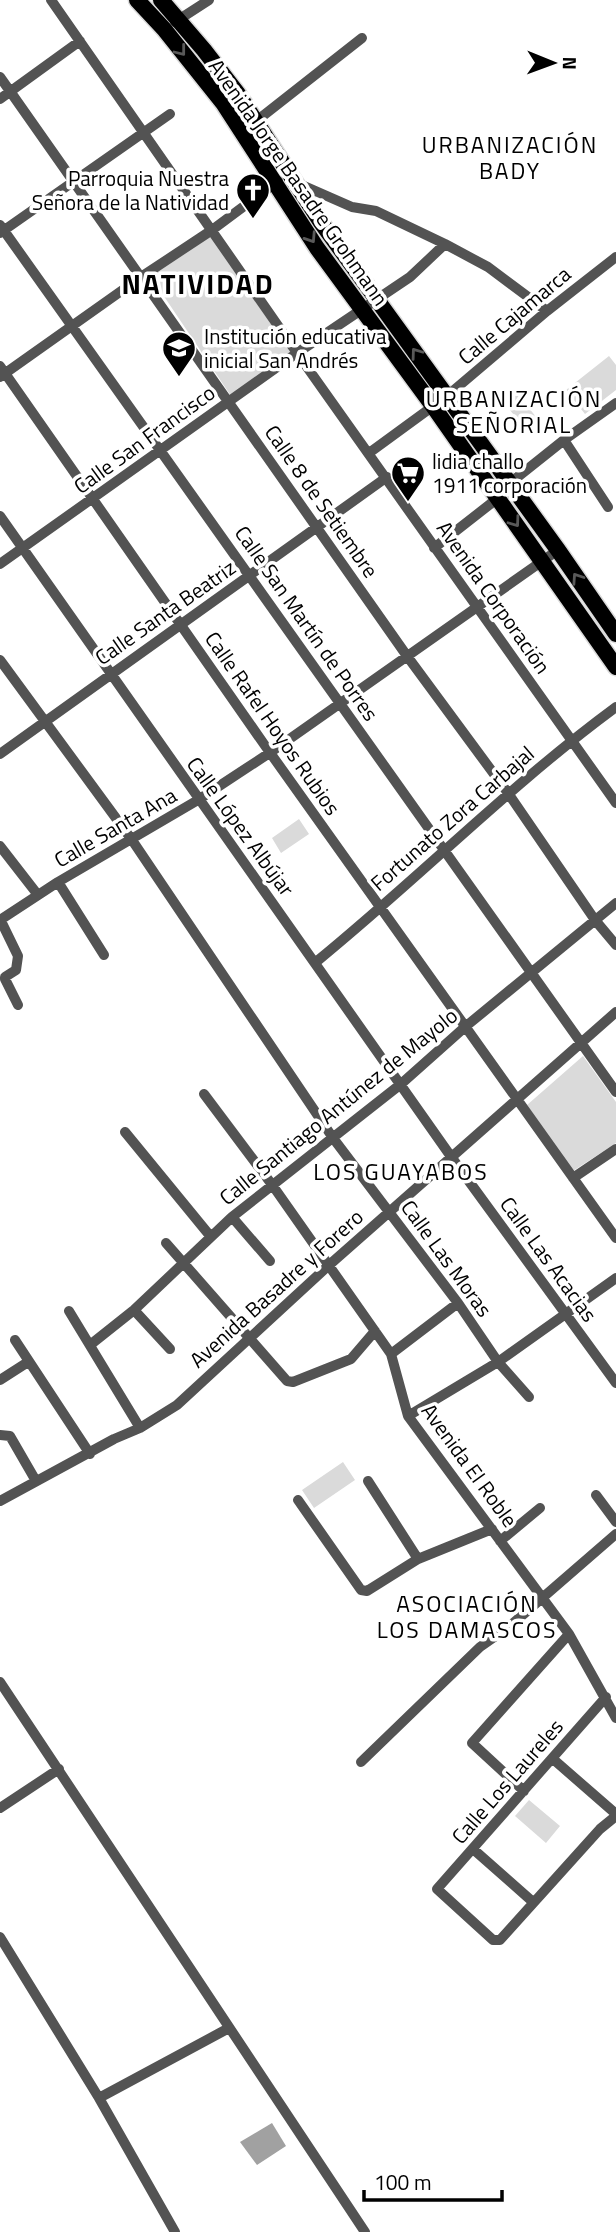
<svg xmlns="http://www.w3.org/2000/svg" width="616" height="2232" font-family="'Titillium Web',sans-serif">
<style>
.green{fill:#dadada}
.water{fill:#a1a1a1}
.lines{fill:none;stroke-linecap:round;stroke-linejoin:round}
.highway-casing{stroke:#dbdbdb;stroke-width:19}
.minor{stroke:#535353;stroke-width:10}
.highway{stroke:#000;stroke-width:16}
.oneway{stroke:#595959}
.labels{text-anchor:middle;dominant-baseline:central;stroke-width:7;stroke-linejoin:round;paint-order:stroke}
.poi-label{font-size:21px;fill:#000;stroke:#fff;text-anchor:start}
.street-label{font-size:21px;fill:#000;stroke:#fff}
.neighbourhood-label{font-size:23px;letter-spacing:2px;fill:#000;stroke:#fff}
.district-label{font-size:28px;font-weight:bold;letter-spacing:2px;fill:#000;stroke:#fff}
</style>
<rect width="100%" height="100%" fill="#fff"/>
<!-- green -->
<path class="green" d="M208,234L292,354L231,396L149,274Z
M609,356L616,365V390L585,414L566,390Z
M515,391L537,418L524,428L503,401Z
M299,819L309,834L281,853L272,838Z
M583,1056L616,1102V1143L573,1171L527,1105Z
M343,1462L355,1480L314,1508L302,1490Z
M529,1800L560,1826L546,1843L515,1816Z"/>
<!-- water -->
<path class="water" d="M272,2123L286,2146L257,2165L240,2142Z"/>
<g class="lines">
<!-- highway casing -->
<g class="highway-casing">
<path id="highway" d="M137,0L164,29L223,103L317,248L433,406L616,667
M161,0L204,50L238,94L320,221L558,550L616,634"/>
</g>
<!-- minor -->
<path class="minor" d="M51,0L297,353L616,803
M175,22L209,0
M0,77L407,656L508,793L595,920L616,945
M0,99L80,41
M255,122L362,38
M295,182L352,207L376,211L445,244L488,267L547,311
M0,225L616,1092
M0,233L170,114
M0,366L266,747L616,1238
M0,377L141,277L212,230L278,181
M564,440L608,507
M369,453L447,396L547,311L616,257
M0,516L452,1158L616,1383
M434,548L498,498L510,483L564,440L616,403
M0,564L297,353L410,277L445,244
M0,660L132,840L333,1138L458,1303L498,1362L529,1397
M0,754L387,477
M0,846L38,895
M58,882L104,955
M0,919L18,956L16,970L5,977V979L18,1005
M0,920L58,882L198,800L271,752L558,550
M316,962C418,879 510,785 616,707
M204,1094L273,1186L391,1354L408,1416L569,1634L616,1718
M125,1132L211,1237
M573,1178L616,1149
M232,1217L270,1261
M166,1243L287,1381L293,1382L351,1359L375,1331
M134,1310L170,1349
M69,1311L140,1428
M15,1340L90,1454
M90,1345L134,1310L232,1217L401,1084L465,1027L616,903
M391,1354L458,1303
M0,1380L28,1362
M408,1416L498,1362L616,1278
M0,1435L10,1436L36,1481
M368,1481L418,1559
M596,1495L616,1522
M298,1500L361,1590L367,1591L418,1559L492,1529
M0,1501L114,1439L140,1428L177,1405L328,1266L616,1012
M500,1541L540,1508
M0,1682L365,2232
M606,1697L437,1889L493,1940H500L600,1829L616,1816
M553,1759L616,1814
M361,1762L480,1647L510,1626L616,1534
M524,1791L472,1743L569,1634
M0,1808L59,1769
M473,1849L533,1902
M0,1937L99,2098L175,2232
M99,2098L229,2028"/>
<!-- highway -->
<use href="#highway" class="highway"/>
</g>
<!-- one-way arrows -->
<defs><path id="oneway-chevron" d="M-2-3.5L2.5 0L-2 3.5" fill="none" stroke-width="1.6" stroke-linecap="round" stroke-linejoin="round" transform="scale(1.75)"/></defs>
<g class="oneway">
<use href="#oneway-chevron" transform="translate(181 51) rotate(52)"/>
<use href="#oneway-chevron" transform="translate(311 238) rotate(57)"/>
<use href="#oneway-chevron" transform="translate(416 353) rotate(-126)"/>
<use href="#oneway-chevron" transform="translate(515 522) rotate(54)"/>
<use href="#oneway-chevron" transform="translate(577 578) rotate(-124)"/>
</g>
<!-- icons -->
<defs>
<g id="church-pin" transform="scale(1.75)"><path d="M0 17L-7.5 6A9.5 9.5 0 1 1 7.5 6Z" fill="#000" stroke="#fff"/><path d="M-1.2-6h2.4v3.5h3.3v2.4h-3.3V6h-2.4V-.1h-3.3v-2.4h3.3Z" fill="#fff"/></g>
<g id="school-pin" transform="scale(1.75)"><path d="M0 17L-7.5 6A9.5 9.5 0 1 1 7.5 6Z" fill="#000" stroke="#fff"/><path d="M0-5L7-2L0 1L-7-2ZM-4 1L0 2.5L4 1V4Q0 6-4 4Z" fill="#fff"/></g>
<g id="supermarket-pin" transform="scale(1.75)"><path d="M0 17L-7.5 6A9.5 9.5 0 1 1 7.5 6Z" fill="#000" stroke="#fff"/><path d="M-6-5.5h2.5l.6 2H6L4.5 2H-2.5L-4.4-4H-6ZM-1.5 3.2a1.3 1.3 0 1 0 .1 0ZM3 3.2a1.3 1.3 0 1 0 .1 0Z" fill="#fff"/></g>
</defs>
<g fill-rule="evenodd">
<use href="#church-pin" x="253" y="190"/>
<use href="#school-pin" x="179" y="348"/>
<use href="#supermarket-pin" x="408" y="473"/>
</g>
<g class="labels">
<!-- poi labels -->
<g class="poi-label">
<text x="229" y="178" text-anchor="end">Parroquia Nuestra<tspan x="229" dy="24">Señora de la Natividad</tspan></text>
<text x="204" y="336">Institución educativa<tspan x="204" dy="24">inicial San Andrés</tspan></text>
<text x="432" y="461">lidia challo<tspan x="432" dy="24">1911 corporación</tspan></text>
</g>
<!-- street labels -->
<g class="street-label">
<text transform="translate(299 182) rotate(55)">Avenida Jorge Basadre Grohmann</text>
<text transform="translate(514 315) rotate(-40)">Calle Cajamarca</text>
<text transform="translate(144 439) rotate(-36)">Calle San Francisco</text>
<text transform="translate(322 501) rotate(55)">Calle 8 de Setiembre</text>
<text transform="translate(494 597) rotate(55)">Avenida Corporación</text>
<text transform="translate(165 612) rotate(-35)">Calle Santa Beatriz</text>
<text transform="translate(307 623) rotate(55)">Calle San Martín de Porres</text>
<text transform="translate(273 723) rotate(55)">Calle Rafel Hoyos Rubios</text>
<text transform="translate(452 818) rotate(-41)">Fortunato Zora Carbajal</text>
<text transform="translate(241 826) rotate(54)">Calle López Albújar</text>
<text transform="translate(115 827) rotate(-30)">Calle Santa Ana</text>
<text transform="translate(338 1106) rotate(-39)">Calle Santiago Antúnez de Mayolo</text>
<text transform="translate(447 1258) rotate(54)">Calle Las Moras</text>
<text transform="translate(549 1259) rotate(54)">Calle Las Acacias</text>
<text transform="translate(276 1288) rotate(-42)">Avenida Basadre y Forero</text>
<text transform="translate(470 1465) rotate(54)">Avenida El Roble</text>
<text transform="translate(507 1781) rotate(-49)">Calle Los Laureles</text>
</g>
<!-- neighbourhood labels -->
<g class="neighbourhood-label">
<text x="510" y="144">URBANIZACIÓN<tspan x="510" dy="26">BADY</tspan></text>
<text x="514" y="398">URBANIZACIÓN<tspan x="514" dy="26">SEÑORIAL</tspan></text>
<text x="401" y="1171">LOS GUAYABOS</text>
<text x="467" y="1603">ASOCIACIÓN<tspan x="467" dy="26">LOS DAMASCOS</tspan></text>
</g>
<!-- district labels -->
<g class="district-label">
<text x="198" y="283">NATIVIDAD</text>
</g>
</g>
<!-- north arrow -->
<g transform="translate(553 63) rotate(91)" stroke="#ffffff" stroke-width="5" paint-order="stroke">
<path d="M0-5L12 26L0 18L-12 26Z" fill="#000000"/>
<text y="-10" font-size="19" font-weight="bold" text-anchor="middle" fill="#000000">N</text>
</g>
<!-- scale -->
<path d="M364 2190v10h138v-10" fill="none" stroke="#000000" stroke-width="3.5"/>
<text x="374" y="2190" font-size="21" fill="#000000" stroke="#ffffff" stroke-width="5" paint-order="stroke">100 m</text>
</svg>
